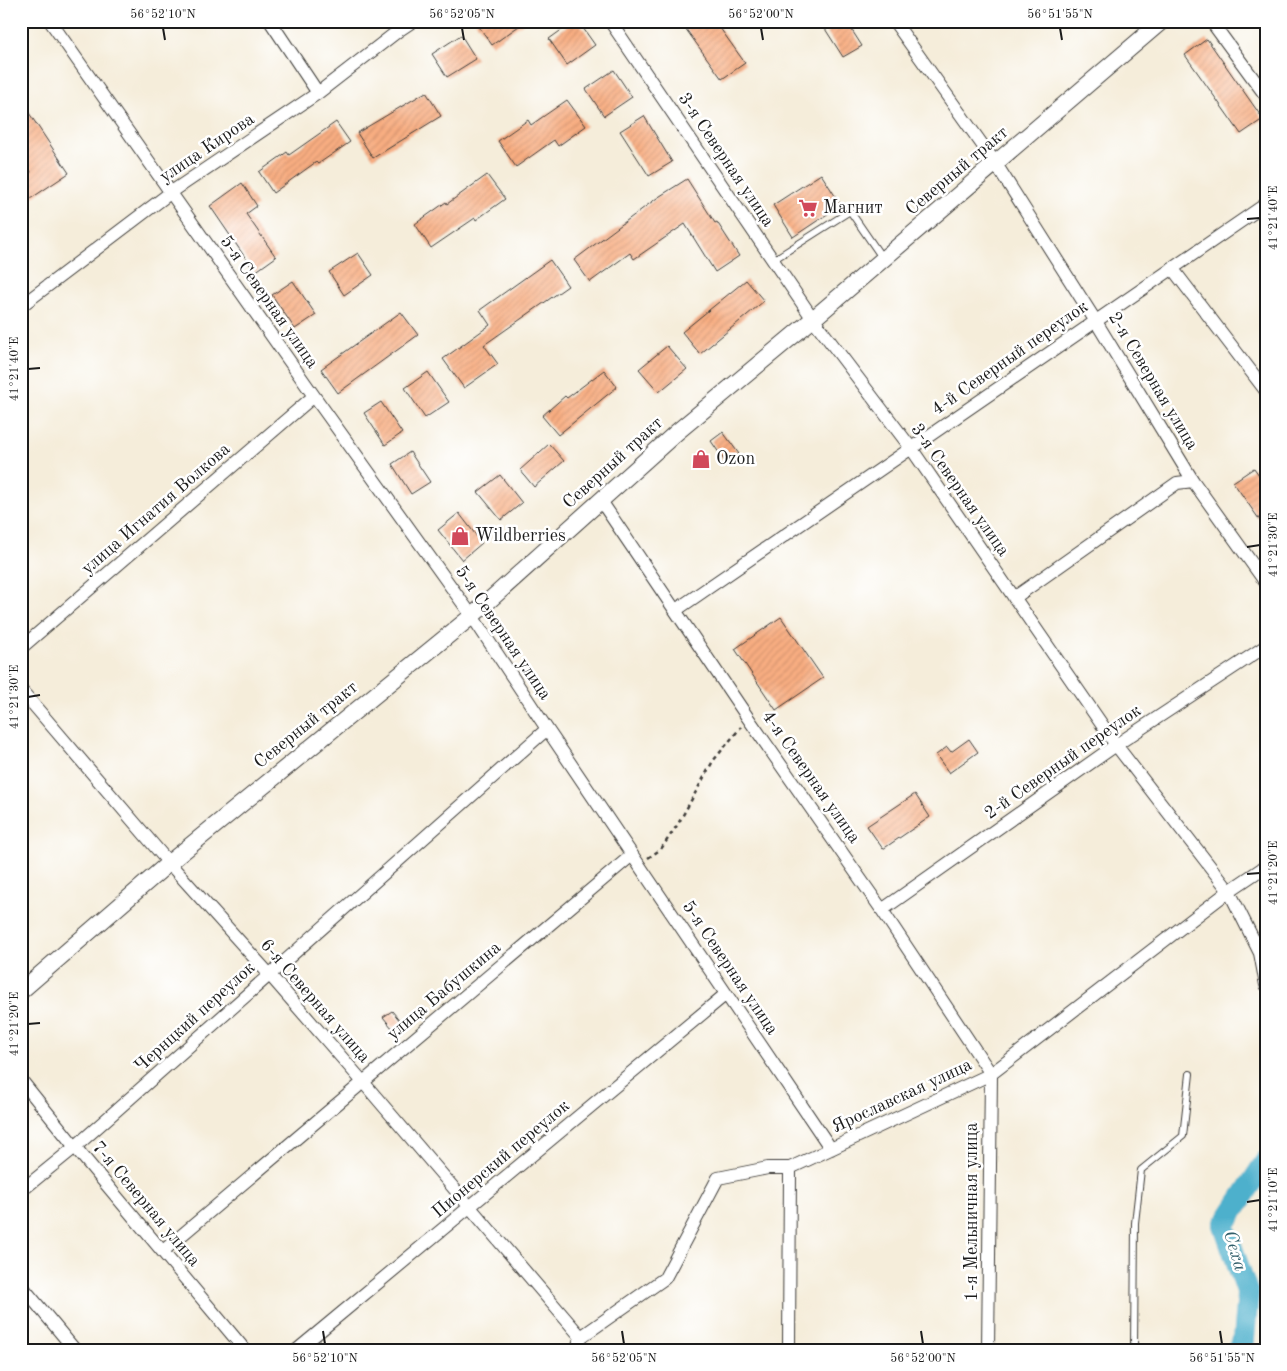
<svg xmlns="http://www.w3.org/2000/svg" width="1287" height="1371" font-family="'Old Standard TT',serif">
<style>
.lines{fill:none;stroke-linecap:round;stroke-linejoin:round}
.river{stroke:#4db0cc;stroke-width:22}
.building{fill:url(#building-hatch)}
.service-casing{stroke:#3d3b38;stroke-width:8}
.minor-casing{stroke:#3d3b38;stroke-width:14}
.tertiary-casing{stroke:#3d3b38;stroke-width:18}
.path{stroke:#3d3b38;stroke-width:2.5;stroke-dasharray:4 4;stroke-linecap:butt}
.service{stroke:#fff;stroke-width:6}
.minor{stroke:#fff;stroke-width:12}
.tertiary{stroke:#fff;stroke-width:16}
.ticks{fill:none;stroke:#1c1c1c;stroke-width:2}
.labels{text-anchor:middle;dominant-baseline:central;stroke-width:5;stroke-linejoin:round;paint-order:stroke}
.street-label{font-size:18px;fill:#1c1c1c;stroke:#fff}
.poi-label{font-size:18px;fill:#1c1c1c;stroke:#fff;text-anchor:start}
.water-label{font-size:19px;font-style:italic;fill:#325f6b;stroke:#fff}
.neatline{fill:none;stroke:#1c1c1c;stroke-width:2}
.ticks-label{font-size:12px;text-anchor:middle;fill:#1c1c1c}
</style>
<defs>
<pattern id="building-hatch" width="6" height="6" patternUnits="userSpaceOnUse" patternTransform="scale(1.25)"><rect width="6" height="6" fill="#f8ad81"/><path d="M-1 1l2-2M0 6l6-6M5 7l2-2" fill="none" stroke="#d4946f"/></pattern>
</defs>
<rect width="100%" height="100%" fill="#fff"/>
<filter id="ink" filterUnits="userSpaceOnUse"><feTurbulence type="fractalNoise" baseFrequency=".02" numOctaves="2"/><feDisplacementMap in="SourceGraphic" scale="10" xChannelSelector="R" yChannelSelector="G"/><feConvolveMatrix kernelMatrix="1 2 1 2 8 2 1 2 1" color-interpolation-filters="sRGB"/></filter>
<filter id="wash" filterUnits="userSpaceOnUse"><feTurbulence type="fractalNoise" baseFrequency=".0096" numOctaves="4" result="noise"/><feDisplacementMap in="SourceGraphic" scale="20" xChannelSelector="R" yChannelSelector="G"/><feGaussianBlur stdDeviation="1.12" result="paint"/><feColorMatrix in="noise" values="0 0 0 0 0 0 0 0 0 0 0 0 0 0 0 0 0 1.4 0 .05"/><feComposite in="paint" operator="in"/></filter>
<g filter="url(#wash)">
<rect width="100%" height="100%" fill="#f5edda"/>
<g class="lines">
<!-- river -->
<path class="river" d="M1237,1350L1244,1339L1248,1294L1224,1225L1266,1161"/>
</g>
<g id="blocks">
<!-- building -->
<path class="building" d="M475,21H526L492,45Z
M574,21H578L595,45L567,65L549,39Z
M680,21H715L745,63L722,79Z
M820,21H846L862,46L843,57Z
M461,35L476,59L447,77L432,54Z
M1207,39L1263,119L1241,134L1185,55Z
M614,70L632,97L604,116L586,89Z
M426,92L441,116L373,158L357,133Z
M567,100L586,126L558,146L554,140L516,167L498,141L528,120L531,125Z
M21,101L69,173L21,205V178L31,172L21,158Z
M644,116L672,162L649,176L620,131Z
M336,122L350,142L318,164L316,162L273,193L259,172L287,152L289,155Z
M821,174L841,205L793,237L773,205Z
M487,175L505,199L476,220L475,218L431,248L415,224L446,202L447,204Z
M687,179L715,223L717,222L739,256L715,272L685,224L634,259L630,253L590,282L574,260L657,198Z
M242,183L257,206L246,214L276,257L255,272L210,206Z
M358,253L373,275L344,295L329,272Z
M550,260L568,286L484,345L498,364L464,388L443,359L490,325L480,310Z
M746,280L764,301L700,354L682,332Z
M293,281L316,315L295,329L272,295Z
M401,312L418,335L338,393L321,369Z
M667,346L687,369L659,392L639,369Z
M604,370L617,387L558,435L542,416L565,396L567,398Z
M428,372L449,402L425,418L405,388Z
M381,402L402,433L385,445L364,413Z
M723,432L739,454L726,463L711,441Z
M549,444L564,461L534,487L520,470Z
M410,452L430,482L411,494L392,464Z
M1254,468L1266,485V529L1233,482Z
M500,475L522,503L501,520L478,492Z
M459,513L482,543L462,560L438,530Z
M781,617L823,678L776,710L735,649Z
M969,739L978,752L949,773L936,755L947,747L951,752Z
M915,794L930,817L883,849L867,826Z
M392,1011L401,1022L392,1028L383,1017Z"/>
</g>
</g>
<g filter="url(#ink)">
<use href="#blocks" fill-opacity="0" stroke="#3d3b38" stroke-width="1"/>
<g class="lines">
<!-- service casing -->
<g class="service-casing">
<path id="service" d="M773,260L850,211L883,259
M1134,1350L1135,1223L1141,1170L1183,1136L1190,1074"/>
</g>
<!-- minor casing -->
<g class="minor-casing">
<path id="minor" d="M50,21L314,396L472,616L547,729L831,1149
M270,21L318,93
M610,21L813,319L911,448L1116,745L1229,891L1260,953L1266,985
M894,21L996,164L1095,320L1193,481L1266,583
M1211,21L1266,96
M1172,268L1266,391
M21,306L170,193L318,93L398,31L413,21
M601,501L748,718L882,910L991,1074L988,1350
M1014,598L1177,483L1193,481
M676,610L1266,204
M21,648L314,396
M21,690L169,863L269,974L363,1082L581,1337
M882,910L1116,745L1266,646
M21,1080L75,1147L245,1350
M21,1191L75,1147L547,729
M163,1251L632,855
M21,1285L75,1350
M297,1350L726,994
M574,1350L577,1348L581,1337L665,1278L718,1178L768,1168H790L991,1074L1229,891L1266,866
M789,1350L790,1168"/>
</g>
<!-- tertiary casing -->
<g class="tertiary-casing">
<path id="tertiary" d="M21,991L169,863L472,616L677,432L813,319L1162,21"/>
</g>
<!-- path -->
<path class="path" d="M648,858L661,849L678,824L713,761L741,727
M1266,1136V1149"/>
<!-- service -->
<use href="#service" class="service"/>
<!-- minor -->
<use href="#minor" class="minor"/>
<!-- tertiary -->
<use href="#tertiary" class="tertiary"/>
</g>
</g>
<!-- ticks -->
<path class="ticks" d="M163,28L165,40M462,28L464,40M761,28L763,40M1060,28L1062,40M1247,219L1260,218M28,369L40,368M1247,547L1260,545M28,697L40,695M1247,874L1260,873M28,1024L40,1023M1247,1202L1260,1200M323,1331L325,1344M622,1331L624,1344M921,1331L923,1344M1220,1331L1222,1344"/>
<!-- icons -->
<defs>
<g id="supermarket-bare" transform="scale(1.5)"><path d="M-6-5.5h2.5l.6 2H6L4.5 2H-2.5L-4.4-4H-6ZM-1.5 3.2a1.3 1.3 0 1 0 .1 0ZM3 3.2a1.3 1.3 0 1 0 .1 0Z" fill="#d1495b" stroke="#fff" stroke-width="2.5" paint-order="stroke"/></g>
<g id="shop-bare" transform="scale(1.5)"><path d="M-5-2.5h2.3a2.7 3.5 0 0 1 5.4 0H5L5.5 6h-11ZM-1.5-2.5h3a1.5 2.3 0 0 0-3 0Z" fill="#d1495b" stroke="#fff" stroke-width="2.5" paint-order="stroke"/></g>
</defs>
<g fill-rule="evenodd">
<use href="#supermarket-bare" x="808" y="208"/>
<use href="#shop-bare" x="701" y="459"/>
<use href="#shop-bare" x="460" y="536"/>
</g>
<g class="labels">
<!-- street labels -->
<g class="street-label">
<text transform="translate(207 148) rotate(-34)">улица Кирова</text>
<text transform="translate(726 160) rotate(56)">3-я Северная улица</text>
<text transform="translate(957 171) rotate(-40)">Северный тракт</text>
<text transform="translate(269 302) rotate(55)">5-я Северная улица</text>
<text transform="translate(1010 358) rotate(-35)">4-й Северный переулок</text>
<text transform="translate(1153 381) rotate(59)">2-я Северная улица</text>
<text transform="translate(613 463) rotate(-42)">Северный тракт</text>
<text transform="translate(960 490) rotate(55)">3-я Северная улица</text>
<text transform="translate(156 509) rotate(-41)">улица Игнатия Волкова</text>
<text transform="translate(503 633) rotate(56)">5-я Северная улица</text>
<text transform="translate(306 725) rotate(-39)">Северный тракт</text>
<text transform="translate(1063 762) rotate(-35)">2-й Северный переулок</text>
<text transform="translate(811 777) rotate(55)">4-я Северная улица</text>
<text transform="translate(730 968) rotate(56)">5-я Северная улица</text>
<text transform="translate(444 991) rotate(-40)">улица Бабушкина</text>
<text transform="translate(315 1001) rotate(49)">6-я Северная улица</text>
<text transform="translate(195 1017) rotate(-42)">Чернцкий переулок</text>
<text transform="translate(902 1096) rotate(-25)">Ярославская улица</text>
<text transform="translate(501 1159) rotate(-40)">Пионерский переулок</text>
<text transform="translate(146 1204) rotate(50)">7-я Северная улица</text>
<text transform="translate(972 1212) rotate(-90)">1-я Мельничная улица</text>
</g>
<!-- poi labels -->
<g class="poi-label">
<text x="823" y="208">Магнит</text>
<text x="716" y="459">Ozon</text>
<text x="475" y="536">Wildberries</text>
</g>
<!-- water labels -->
<g class="water-label">
<text transform="translate(1234 1251) rotate(73)">Сеха</text>
</g>
</g>
<!-- margin -->
<rect width="1287" height="1371" fill="none" stroke="#fff" stroke-width="55"/>
<rect x="28" y="28" width="1232" height="1316" class="neatline"/>
<g class="ticks-label">
<text x="163" y="18">56°52'10"N</text>
<text x="462" y="18">56°52'05"N</text>
<text x="761" y="18">56°52'00"N</text>
<text x="1060" y="18">56°51'55"N</text>
<text transform="translate(1273 218) rotate(-90)" y="4">41°21'40"E</text>
<text transform="translate(14 369) rotate(-90)" y="4">41°21'40"E</text>
<text transform="translate(1273 545) rotate(-90)" y="4">41°21'30"E</text>
<text transform="translate(14 697) rotate(-90)" y="4">41°21'30"E</text>
<text transform="translate(1273 873) rotate(-90)" y="4">41°21'20"E</text>
<text transform="translate(14 1024) rotate(-90)" y="4">41°21'20"E</text>
<text transform="translate(1273 1200) rotate(-90)" y="4">41°21'10"E</text>
<text x="325" y="1362">56°52'10"N</text>
<text x="624" y="1362">56°52'05"N</text>
<text x="923" y="1362">56°52'00"N</text>
<text x="1222" y="1362">56°51'55"N</text>
</g>
</svg>
